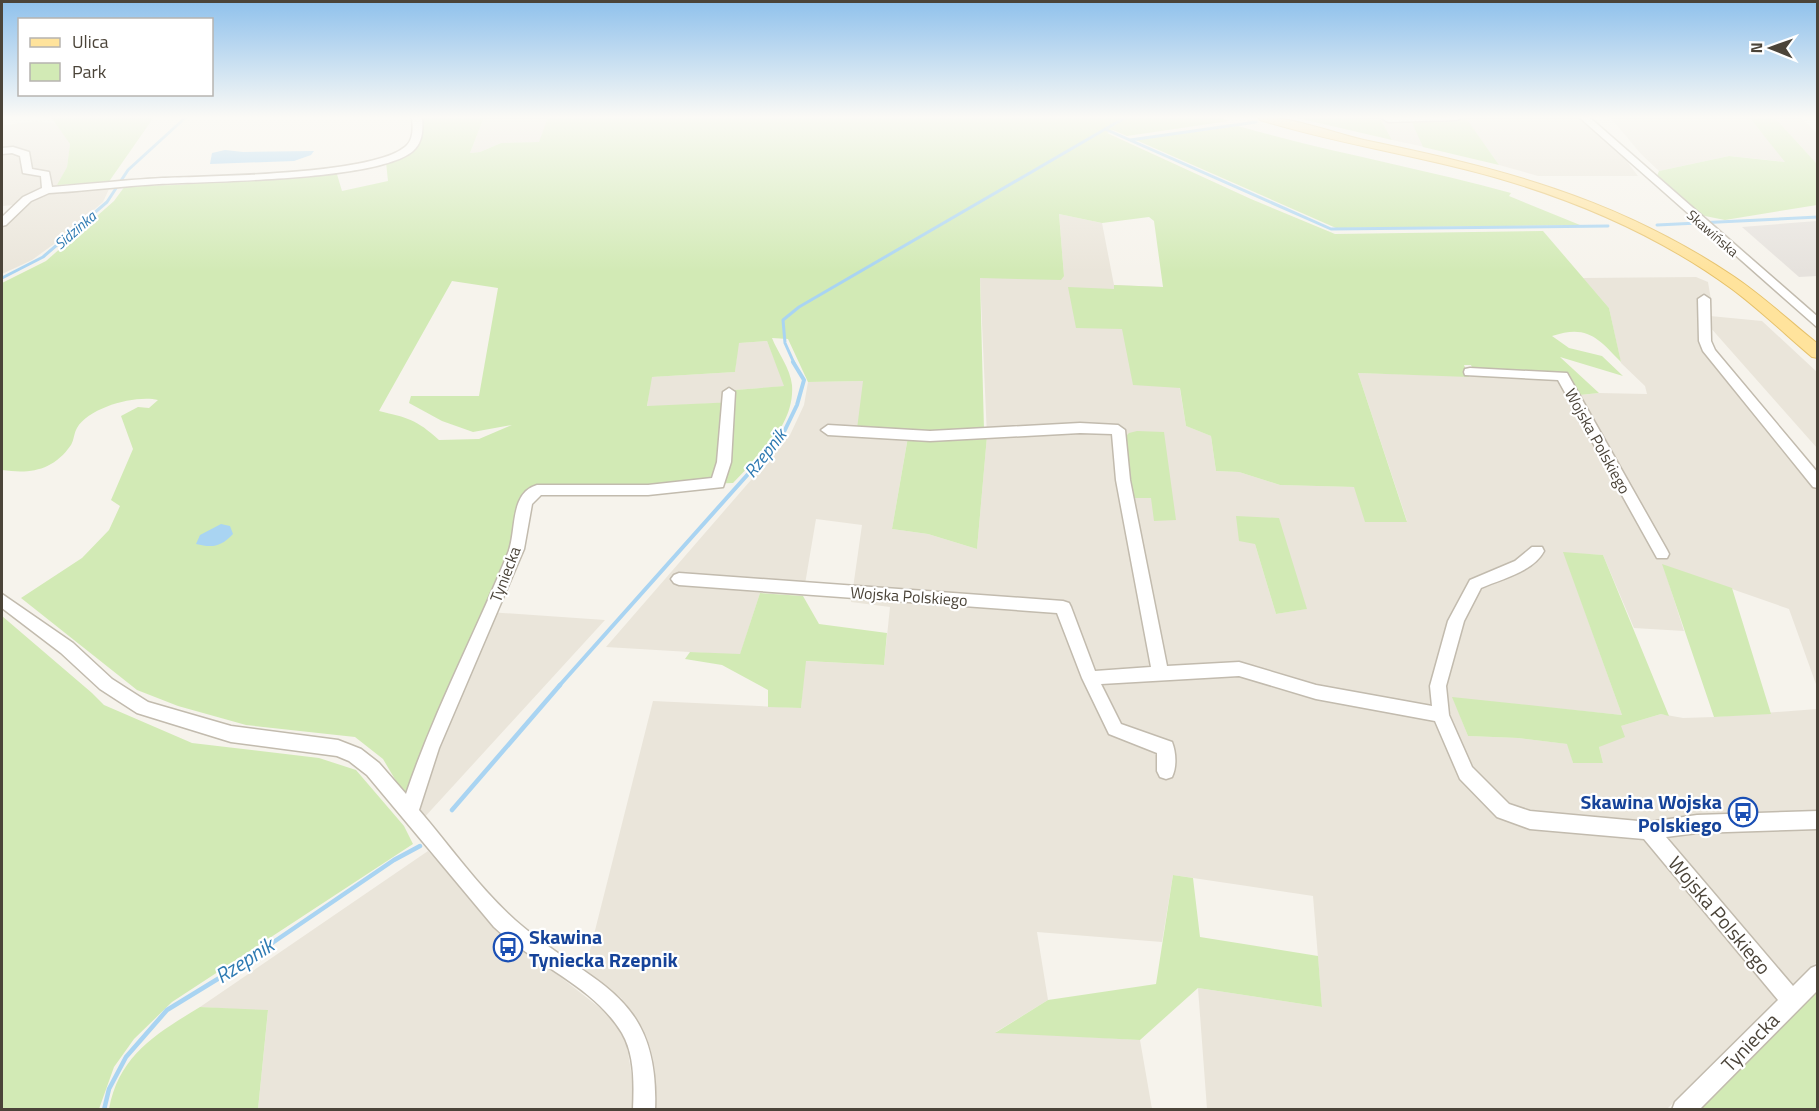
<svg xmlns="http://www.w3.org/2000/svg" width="1819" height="1111" font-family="'Titillium Web',sans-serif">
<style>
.residential{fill:#eae5da;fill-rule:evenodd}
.industrial{fill:#e6e2dd}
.green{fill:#d2eab5;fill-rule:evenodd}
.water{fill:#a9d4f2}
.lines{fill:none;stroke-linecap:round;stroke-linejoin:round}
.stream-far2{stroke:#a9d4f2;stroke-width:3}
.stream-far1{stroke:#a9d4f2;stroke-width:4}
.stream{stroke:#a9d4f2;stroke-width:4.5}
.minor-casing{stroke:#c2bbae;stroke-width:3}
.major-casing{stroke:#e6c16a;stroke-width:2}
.minor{fill:#fff;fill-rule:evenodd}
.major{fill:#ffe39c;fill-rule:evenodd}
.labels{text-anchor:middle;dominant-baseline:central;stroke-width:4.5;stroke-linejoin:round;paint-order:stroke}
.far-street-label{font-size:14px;fill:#4b4439;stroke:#fff}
.far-water-label{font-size:15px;font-style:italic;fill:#2e7ab2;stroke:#fff}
.street-label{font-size:16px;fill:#4b4439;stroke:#fff}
.water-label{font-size:18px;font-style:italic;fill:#2e7ab2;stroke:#fff}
.near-transit-label{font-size:20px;font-weight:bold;fill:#164399;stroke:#fff;text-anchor:end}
.near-street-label{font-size:20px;fill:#4b4439;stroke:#fff}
.near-water-label{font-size:21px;font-style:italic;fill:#2e7ab2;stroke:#fff}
</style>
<rect width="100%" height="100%" fill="#f6f3ec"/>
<!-- residential -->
<path class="residential" d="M2,117H4L5,125L37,121L57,124L70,144L67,167L54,192L110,187L103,202L58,241L32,260L2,274V219L14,205L2,206Z
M484,117H548L540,142L501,143L480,152L470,153Z
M1292,117H1444L1446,118L1425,147L1392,140L1381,120Z
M1465,117H1585L1615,142L1616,147L1638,176H1538L1499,165Z
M1610,117H1749L1786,162L1729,156L1659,171L1641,154Z
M1774,117H1801L1817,134V164Z
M1059,214L1102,223L1114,285L1163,287L1186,426L1211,436L1216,471L1239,472L1280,485L1354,487L1407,521L1358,373L1559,379L1570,396L1599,393L1647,394L1645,386L1621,363L1609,308L1583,278L1696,277L1708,282L1711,300L1710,316L1762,321L1817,372V448L1709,326V346L1817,476V687L1789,609L1663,565L1684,631L1634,628L1603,555L1564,553L1622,715L1453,698L1468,736L1518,738L1568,744L1573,763H1603L1599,747L1621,726L1661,714L1683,718L1714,717L1817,709V962L1667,1109H1207L1198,988L1322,1007L1313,896L1173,875L1162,942L1037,932L1048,1000L996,1032L1140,1040L1152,1109H654L655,1087L652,1054L646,1037L636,1018L621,998L585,970L653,701L801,708L805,661L884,665L890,607L851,602L862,525L816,519L803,596L760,593L740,655L606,647L790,435L804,405L808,382L863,381L909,431L892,529L928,534L977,549L987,436L980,278L1064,276ZM1255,544L1306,609L1276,614Z
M767,341L785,386L736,390L735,402L647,407L651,377L735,372L738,343Z
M488,612L605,620L422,820L409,803Z
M428,851L504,933L609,1015L626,1040L634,1090L633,1109H258L268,1011L200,1007Z"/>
<!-- industrial -->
<path class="industrial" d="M1817,221V276L1799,277L1742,227Z"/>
<!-- green -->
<path class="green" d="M51,117H154L108,183L57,185L67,167L70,144Z
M420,117H484L470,153L480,152L501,143L539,142L548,117H1220L1229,121L1127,136L1113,130L1107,133L1251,199L1335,234L1543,231L1609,308L1621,362C1598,338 1587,324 1552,336L1569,348L1602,356L1623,376L1560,357L1599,393L1570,396L1559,379L1476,377L1471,365H1464L1469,377L1358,373L1407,522H1365L1354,487L1280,485L1239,472L1216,471L1211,436L1186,426L1180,388L1133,385L1122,329L1076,328L1068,287L1114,289V285L1163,287L1154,221L1149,217L1102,223L1059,214L1064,276L1061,280L980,278L984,430L933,433L857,429L863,381L808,382L788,339L772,338C778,353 790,368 792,385C795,426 758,456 733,483L535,490L520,497L511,542V554L409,803L383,759L355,737L246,725L178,706L137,690L21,598L82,558L109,530L120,506L111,500L133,449L121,416L138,407L149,408L158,400C135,395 90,407 77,428C74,433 74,440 71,445C53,471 30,474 2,470V283L46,261L114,201L125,186L177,185L336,171L342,191L388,181L386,162L413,150L421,122ZM452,281L498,288L479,396H411L409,403L442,421L473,432L512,425L479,439L439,440C416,419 408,418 379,411ZM767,341L784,386L735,390V402L647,406L652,377L735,372L739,343Z
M1293,117L1381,120L1392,140Z
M1749,117H1774L1817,164V205L1725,220L1700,215L1657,176L1659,171L1729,156L1785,162Z
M1466,118L1499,165L1423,147L1411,120Z
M1238,126C1328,152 1420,168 1511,193L1509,196L1580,225L1336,228L1136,140Z
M1137,431L1164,432L1176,520L1154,521L1151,498H1130L1124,438L1129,433Z
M987,436L977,549L928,534L892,529L908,437Z
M1236,516L1279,518L1307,609L1276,614L1255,544L1239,541Z
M1563,552L1603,555L1669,716L1661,714L1621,726L1625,737L1599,747L1603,763H1573L1567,744L1518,738L1468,736L1452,697L1622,715Z
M1662,564L1732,588L1771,714L1714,717Z
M760,593L803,596L819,624L887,633L884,665L806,661L801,708L768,707V690L722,665L685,659L690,652L740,654Z
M2,616L92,693L104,705L192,743L319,758L356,770L404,826L413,844L172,1002L134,1039L114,1067L99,1109H2Z
M1173,875L1193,878L1200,937L1318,956L1322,1007L1198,988L1140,1040L995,1033L1048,1000L1156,984Z
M1817,989V1109H1696Z
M200,1007L268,1010L258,1109H109C119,1055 156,1034 200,1007Z"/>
<!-- water -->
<path class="water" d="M225,150L243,152L314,151L311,155L294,161L210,164L212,153Z
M221,524L230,526L233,534C221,547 212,548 196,544L200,535Z"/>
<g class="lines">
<!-- stream-far2 -->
<path class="stream-far2" d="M1105,129L1331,229L1608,226
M1130,140L1256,122
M1657,225L1818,217
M2,278L43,257L107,202L128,170L186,117
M794,363L785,343L783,320L799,307L1126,117"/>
<!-- stream-far1 -->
<path class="stream-far1" d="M559,686L782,436L797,405L804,380L793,362"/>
<!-- stream -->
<path class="stream" d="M452,810L560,685
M104,1110L109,1089L126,1057L167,1010L234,969L394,860L420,846"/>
<!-- minor casing -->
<g class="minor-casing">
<path id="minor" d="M412,117H422C423,129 423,142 413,151C378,181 209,181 159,184C122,186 86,191 49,193L31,201L6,225L2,226V217L23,197L42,188L41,176L23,173L20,156L12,153L2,154V148L13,147L29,152L32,169L49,172L52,187C89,184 125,180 162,178C210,176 372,175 405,147C414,140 413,127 412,117Z
M1386,117H1462L1457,120L1388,122L1383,119Z
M1579,117H1589L1818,317V328Z
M1704,295L1710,299L1711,341L1715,350L1818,473V488L1813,487L1703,351L1699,341L1698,299Z
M1470,368L1567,373L1667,550L1669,554L1667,558H1657L1558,380L1465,375L1464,372L1465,369Z
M729,388L735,392L731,462L723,487L648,495H541L532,504L524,549L439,748L419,810C450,846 479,888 515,920C588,985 660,989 655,1110H633C634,1085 635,1055 622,1033C593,985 533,964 494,927L367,775L349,761L337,756L231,742L137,713L100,689L61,653L2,608V594L73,643L112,679L148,702L231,726L338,740L361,749L379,763L406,794C434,711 475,634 508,553C517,531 509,493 537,485H648L712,478L717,462L723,392Z
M1080,423L1118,425L1125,430L1130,480L1167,666L1239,662L1316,685L1432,706L1430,686L1448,621L1470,580L1515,561L1532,547H1542L1544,551C1533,572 1501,579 1481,588L1464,621L1446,686L1449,715L1472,767L1509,804L1530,811L1649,822L1697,815L1818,811V829L1697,833L1666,837L1793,986L1811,968L1818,965V990L1699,1110H1672L1675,1102L1778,1000L1644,839L1530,829L1497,817L1460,779L1435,721L1316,699L1239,676L1101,684L1121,724L1172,742C1176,752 1177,767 1172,777L1166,779L1160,777L1157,771V753L1109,734L1082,678L1057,613L679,585L674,583L671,579L674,575L679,573L1063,601L1069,603L1071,607L1095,671L1151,667L1116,480L1112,434L1080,433L930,441L828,435L821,430L828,425L930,431Z"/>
</g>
<!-- major casing -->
<g class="major-casing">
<path id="major" d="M1258,117C1285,115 1334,133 1364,140C1499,168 1615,197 1733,276C1763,296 1789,321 1818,344V358L1812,357C1785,334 1760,310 1732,289C1661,237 1578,201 1494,177C1417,155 1337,144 1260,120Z"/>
</g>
<!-- minor -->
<use href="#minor" class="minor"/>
<!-- major -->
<use href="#major" class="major"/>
</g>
<!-- sky -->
<linearGradient id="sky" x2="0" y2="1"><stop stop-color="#8fc1ec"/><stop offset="0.43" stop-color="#fbfaf6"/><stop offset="1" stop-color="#fbfaf6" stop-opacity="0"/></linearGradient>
<rect width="1819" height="272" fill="url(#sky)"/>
<!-- icons -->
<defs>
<g id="bus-ring" transform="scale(1.5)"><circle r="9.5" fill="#fff" stroke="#1a4fb4" stroke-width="1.5"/><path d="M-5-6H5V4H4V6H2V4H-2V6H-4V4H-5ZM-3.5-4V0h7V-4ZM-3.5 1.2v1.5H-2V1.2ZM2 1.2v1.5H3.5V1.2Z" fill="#1a4fb4"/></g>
</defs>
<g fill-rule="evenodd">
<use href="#bus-ring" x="1743" y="812"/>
<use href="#bus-ring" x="508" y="947"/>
</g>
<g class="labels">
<!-- far-street labels -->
<g class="far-street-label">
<text transform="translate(1713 233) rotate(41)">Skawińska</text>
</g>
<!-- far-water labels -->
<g class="far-water-label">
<text transform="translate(75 230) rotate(-41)">Sidzinka</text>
</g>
<!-- street labels -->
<g class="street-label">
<text transform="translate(1598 441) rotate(61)">Wojska Polskiego</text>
<text transform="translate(505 574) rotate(-69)">Tyniecka</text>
<text transform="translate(909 596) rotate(4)">Wojska Polskiego</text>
</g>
<!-- water labels -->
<g class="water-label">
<text transform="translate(765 453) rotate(-52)">Rzepnik</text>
</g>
<!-- near-transit labels -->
<g class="near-transit-label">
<text x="1722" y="801">Skawina Wojska<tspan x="1722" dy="23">Polskiego</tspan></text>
<text x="529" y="936" text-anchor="start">Skawina<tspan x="529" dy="23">Tyniecka Rzepnik</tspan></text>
</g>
<!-- near-street labels -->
<g class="near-street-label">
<text transform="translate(1720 915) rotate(50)">Wojska Polskiego</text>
<text transform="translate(1750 1042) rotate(-46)">Tyniecka</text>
</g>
<!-- near-water labels -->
<g class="near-water-label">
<text transform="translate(244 960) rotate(-33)">Rzepnik</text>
</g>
</g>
<!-- border -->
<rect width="1819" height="1111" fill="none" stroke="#4b4439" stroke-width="6"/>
<!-- legend -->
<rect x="18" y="18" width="195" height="78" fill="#ffffff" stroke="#b7b4b0" stroke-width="1.5"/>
<rect x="30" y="38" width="30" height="9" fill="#ffe39c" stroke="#b7b4b0" stroke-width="1.5"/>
<text x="72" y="48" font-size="18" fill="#4b4439">Ulica</text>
<rect x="30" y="63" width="30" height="18" fill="#d2eab5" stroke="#b7b4b0" stroke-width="1.5"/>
<text x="72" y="78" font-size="18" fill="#4b4439">Park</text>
<!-- north arrow -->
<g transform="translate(1771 48) rotate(271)" stroke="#ffffff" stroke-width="4.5" paint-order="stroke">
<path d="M0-4.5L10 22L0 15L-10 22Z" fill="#4b4439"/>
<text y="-9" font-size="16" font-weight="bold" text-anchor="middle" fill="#4b4439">N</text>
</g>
</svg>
